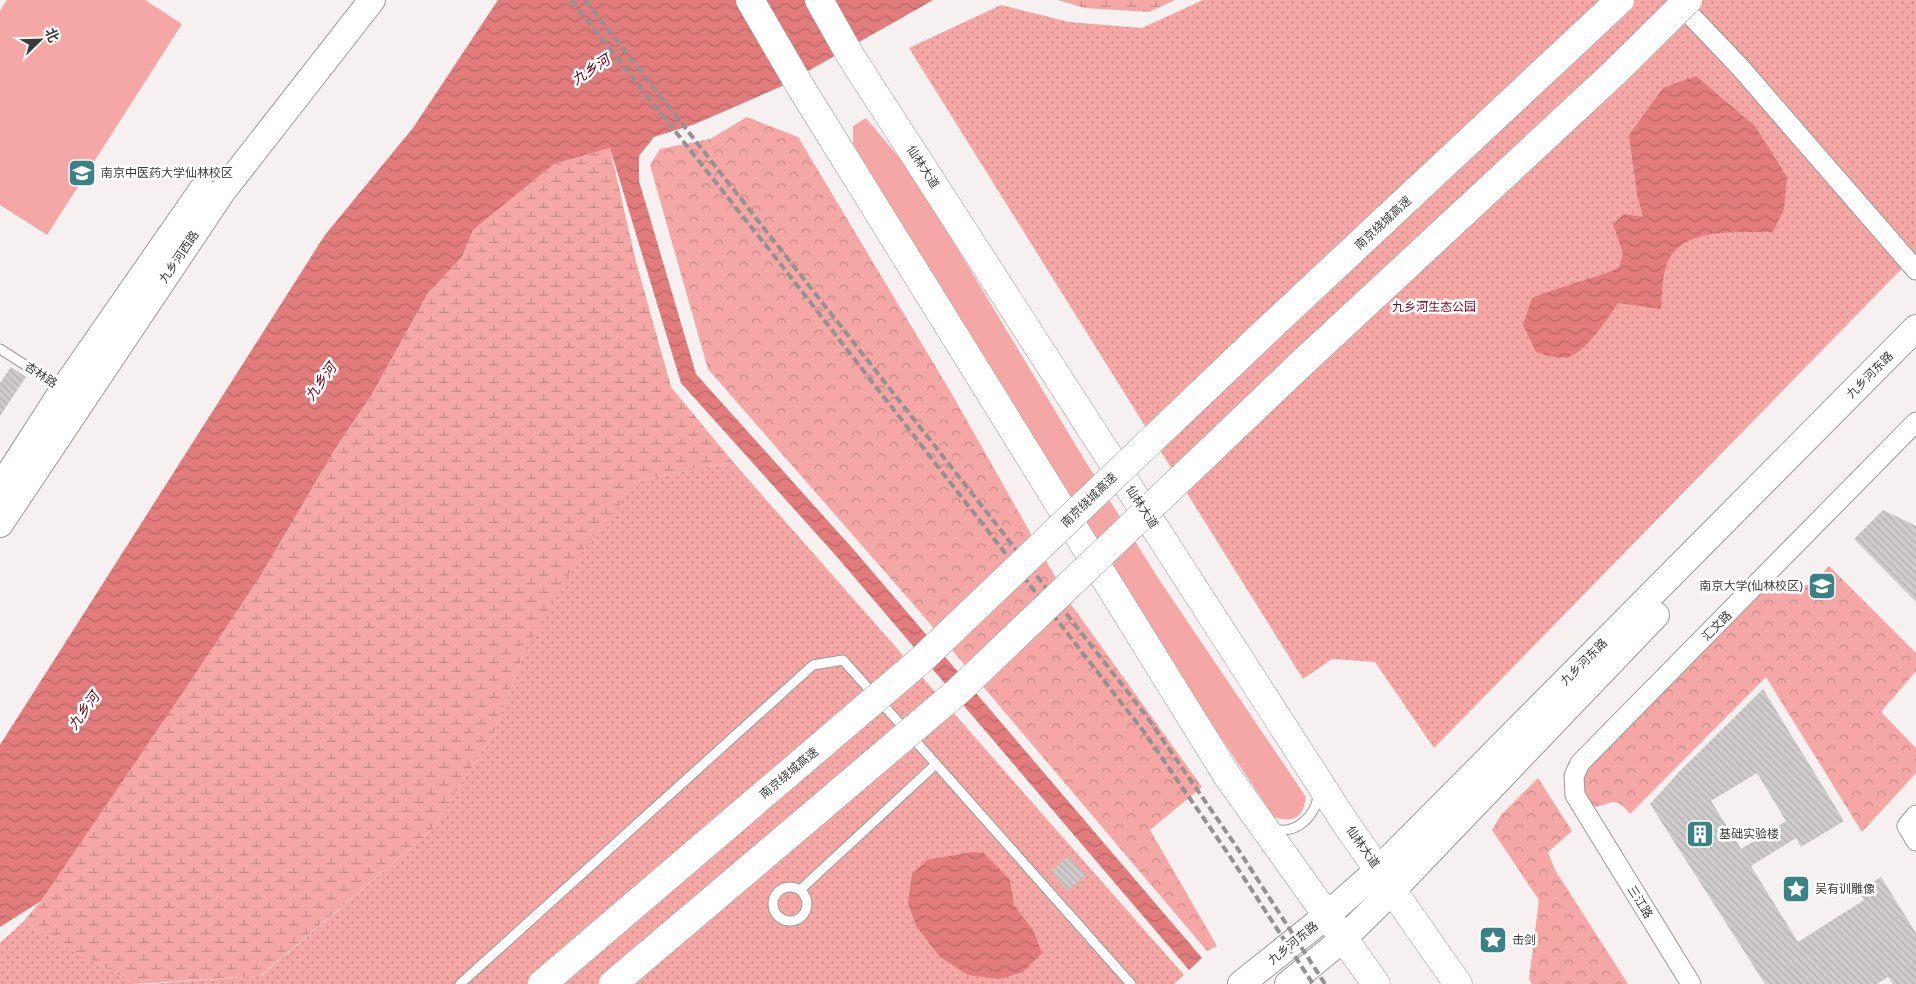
<svg xmlns="http://www.w3.org/2000/svg" width="1916" height="984" font-family="'Varela Round','Noto Sans SC',sans-serif">
<style>
.grass{fill:#f4a7a5}
.forest{fill:url(#forest-crowns)}
.wetland{fill:url(#wetland-marsh)}
.park{fill:url(#park-dots)}
.water{fill:url(#water-waves)}
.building{fill:url(#building-back-hatch);fill-rule:evenodd}
.lines{fill:none;stroke-linecap:round;stroke-linejoin:round}
.service-casing{stroke:#9e9999;stroke-width:11}
.minor-casing{stroke:#9e9999;stroke-width:21}
.secondary-casing{stroke:#9e9999;stroke-width:28}
.primary-casing{stroke:#9e9999;stroke-width:29}
.service{stroke:#fff;stroke-width:9}
.minor{stroke:#fff;stroke-width:19}
.secondary{stroke:#fff;stroke-width:26}
.primary{stroke:#fff;stroke-width:28}
.rail{stroke:#949190;stroke-width:4;stroke-dasharray:8 4;stroke-linecap:butt}
.motorway-bridge-casing{stroke:#9e9999;stroke-width:29;stroke-linecap:butt}
.motorway-bridge{stroke:#fff;stroke-width:28}
.labels{text-anchor:middle;dominant-baseline:central;stroke-width:5;stroke-linejoin:round;paint-order:stroke}
.street-label{font-size:12px;fill:#3d3b3a;stroke:#fff}
.poi-label{font-size:12px;fill:#3d3b3a;stroke:#fff;text-anchor:start}
.park-label{font-size:12px;fill:#84001c;stroke:#fff}
.water-label{font-size:14px;font-style:italic;fill:#630213;stroke:#fff}
</style>
<defs>
<pattern id="forest-crowns" width="20" height="18" patternUnits="userSpaceOnUse" patternTransform="scale(1.25)"><rect width="20" height="18" fill="#f4a7a5"/><path d="M2 6a3 3 0 1 1 6 0M12 15a3 3 0 1 1 6 0" fill="none" stroke="#c78987"/></pattern>
<pattern id="wetland-marsh" width="20" height="14" patternUnits="userSpaceOnUse" patternTransform="scale(1.25)"><rect width="20" height="14" fill="#f4a7a5"/><path d="M1 5h8M5 5V1M11 12h8M15 12V8" fill="none" stroke="#c78987"/></pattern>
<pattern id="park-dots" width="8" height="8" patternUnits="userSpaceOnUse" patternTransform="scale(1.25)"><rect width="8" height="8" fill="#f4a7a5"/><path d="M2 2h.1M6 6h.1" fill="none" stroke="#c78987" stroke-width="1.8" stroke-linecap="round"/></pattern>
<pattern id="water-waves" width="16" height="10" patternUnits="userSpaceOnUse" patternTransform="scale(1.25)"><rect width="16" height="10" fill="#e27c7c"/><path d="M0 5q4-4 8 0t8 0" fill="none" stroke="#b86767"/></pattern>
<pattern id="building-back-hatch" width="6" height="6" patternUnits="userSpaceOnUse" patternTransform="scale(1.25)"><rect width="6" height="6" fill="#d0cbcb"/><path d="M-1 5l2 2M0 0l6 6M5-1l2 2" fill="none" stroke="#b4afaf"/></pattern>
</defs>
<rect width="100%" height="100%" fill="#f6f0f0"/>
<!-- grass -->
<path class="grass" d="M7,0H145L182,24L47,235L0,205V11Z
M866,118L912,173L1084,459L1158,578L1306,797C1303,818 1294,823 1274,817L1128,599L853,144V126Z"/>
<!-- forest -->
<path class="forest" d="M747,117L798,137L953,396L1070,603L1202,787L1150,830L1217,946L1207,951L920,612L708,369L650,165L660,149L710,139Z
M1829,566L1916,653V671L1881,712L1916,748V773L1862,832L1766,677L1630,814C1613,792 1611,807 1591,807C1584,800 1580,785 1583,775C1584,770 1589,765 1592,761L1767,587L1811,585Z
M1538,778L1572,831L1548,852L1555,870L1628,984H1532L1529,979L1539,900L1492,830L1501,815Z"/>
<!-- wetland -->
<path class="wetland" d="M1058,0H1175L1149,12L1085,8Z
M610,148L635,258L671,387L733,462L640,480L525,650L496,729L433,829L260,976L134,984L23,922L41,901L261,575L337,446L371,396L428,293L462,257L473,230L554,164Z"/>
<!-- park -->
<path class="park" d="M1203,0H1916V254L1434,748L1375,662L1332,659L1303,679L909,48L1001,5L1069,22L1142,28Z
M733,462L1184,975L1174,984H149L261,976L433,829L496,729L525,650L584,548L640,480Z
M23,922L134,984H0V943Z"/>
<!-- water -->
<path class="water" d="M498,0H933L780,87L695,124L654,137L639,156V181L696,374L854,550L1202,958L1189,970L838,558L681,383L610,148L554,164L473,230L462,257L428,293L371,396L337,446L261,575L179,698L41,901L0,927V745L325,235L413,128Z
M1696,76L1755,126L1787,177L1784,209L1773,232C1739,233 1680,225 1666,266C1662,279 1662,295 1661,309L1618,303C1609,317 1587,350 1571,356C1559,360 1546,355 1536,352L1523,325L1532,298C1561,286 1590,280 1619,268L1623,253L1613,224L1624,214L1643,217L1637,194L1629,135L1663,88Z
M972,852L984,853L1010,880L1014,905L1033,930L1042,953L1023,972L999,979L968,975L940,957L916,926L908,903L912,874L927,860Z"/>
<!-- building -->
<path class="building" d="M11,367L26,377L0,416V383Z
M1883,510L1916,526V602L1854,539Z
M1763,689L1844,821L1801,847L1796,838L1751,866L1798,942L1864,900L1858,891L1881,877L1916,933V984H1893L1888,977L1877,984H1765L1650,804L1679,772ZM1757,773L1786,821L1741,849L1711,801Z
M1068,856L1086,875L1068,891L1051,871Z"/>
<g class="lines">
<!-- service casing -->
<g class="service-casing">
<path id="service" d="M0,349L61,388
M1272,828C1295,837 1317,815 1318,794
M773 904a17 17 0 1 1 34 0a17 17 0 1 1-34 0Z
M800,890L936,764L1131,984
M460,984L813,665L843,660L936,764"/>
</g>
<!-- minor casing -->
<g class="minor-casing">
<path id="minor" d="M1676,0L1739,66L1916,270
M1916,815L1907,826L1916,841
M1691,984L1575,795L1574,776L1580,763L1916,422"/>
</g>
<!-- secondary casing -->
<g class="secondary-casing">
<path id="secondary" d="M0,488L63,390L202,190
M0,524L222,192L372,0
M1241,984L1326,916L1378,870L1916,328
M1288,984L1343,939L1392,891L1656,615"/>
</g>
<!-- primary casing -->
<g class="primary-casing">
<path id="primary" d="M750,0L800,86L1228,777L1376,984
M819,0L850,55L1344,821L1458,984"/>
</g>
<!-- service -->
<use href="#service" class="service"/>
<!-- minor -->
<use href="#minor" class="minor"/>
<!-- secondary -->
<use href="#secondary" class="secondary"/>
<!-- primary -->
<use href="#primary" class="primary"/>
<!-- rail -->
<path class="rail" d="M571,0L779,262L1144,732L1229,855L1313,984
M585,0L1145,714L1236,846L1325,984"/>
<!-- motorway-bridge casing -->
<g class="motorway-bridge-casing">
<path id="motorway-bridge" d="M542,984L921,660L1265,332L1620,0
M613,984L957,692L1302,363L1613,74L1688,0"/>
</g>
<!-- motorway-bridge -->
<use href="#motorway-bridge" class="motorway-bridge"/>
</g>
<!-- icons -->
<defs>
<g id="university-square" transform="scale(1.4375)"><rect x="-9" y="-9" width="18" height="18" rx="4" fill="#3a8286" stroke="#fff"/><path d="M0-5L7-2L0 1L-7-2ZM-4 1L0 2.5L4 1V4Q0 6-4 4Z" fill="#fff"/></g>
<g id="building-square" transform="scale(1.4375)"><rect x="-9" y="-9" width="18" height="18" rx="4" fill="#3a8286" stroke="#fff"/><path d="M-4-6H4V6H1V3H-1V6H-4ZM-2.5-4.3h1.7v1.8h-1.7ZM.8-4.3h1.7v1.8H.8ZM-2.5-1h1.7V.8h-1.7ZM.8-1h1.7V.8H.8Z" fill="#fff"/></g>
<g id="sight-square" transform="scale(1.4375)"><rect x="-9" y="-9" width="18" height="18" rx="4" fill="#3a8286" stroke="#fff"/><path d="M0-6L1.8-2.2L6-1.7L2.9 1.2L3.7 5.4L0 3.3L-3.7 5.4L-2.9 1.2L-6-1.7L-1.8-2.2Z" fill="#fff"/></g>
</defs>
<g fill-rule="evenodd">
<use href="#university-square" x="82" y="173"/>
<use href="#university-square" x="1822" y="586"/>
<use href="#building-square" x="1700" y="834"/>
<use href="#sight-square" x="1796" y="889"/>
<use href="#sight-square" x="1493" y="940"/>
</g>
<g class="labels">
<!-- street labels -->
<g class="street-label">
<text transform="translate(923 167) rotate(57)">仙林大道</text>
<text transform="translate(1383 223) rotate(-43)">南京绕城高速</text>
<text transform="translate(179 257) rotate(-56)">九乡河西路</text>
<text transform="translate(41 375) rotate(33)">杏林路</text>
<text transform="translate(1870 375) rotate(-45)">九乡河东路</text>
<text transform="translate(1089 500) rotate(-44)">南京绕城高速</text>
<text transform="translate(1142 507) rotate(57)">仙林大道</text>
<text transform="translate(1717 626) rotate(-45)">汇文路</text>
<text transform="translate(1584 662) rotate(-45)">九乡河东路</text>
<text transform="translate(789 773) rotate(-40)">南京绕城高速</text>
<text transform="translate(1363 847) rotate(55)">仙林大道</text>
<text transform="translate(1640 902) rotate(58)">三江路</text>
<text transform="translate(1293 943) rotate(-39)">九乡河东路</text>
</g>
<!-- poi labels -->
<g class="poi-label">
<text x="101" y="173">南京中医药大学仙林校区</text>
<text x="1803" y="586" text-anchor="end">南京大学(仙林校区)</text>
<text x="1719" y="834">基础实验楼</text>
<text x="1815" y="889">吴有训雕像</text>
<text x="1512" y="940">击剑</text>
</g>
<!-- park labels -->
<g class="park-label">
<text x="1434" y="307">九乡河生态公园</text>
</g>
<!-- water labels -->
<g class="water-label">
<text transform="translate(591 70) rotate(-33)">九乡河</text>
<text transform="translate(321 382) rotate(-54)">九乡河</text>
<text transform="translate(84 711) rotate(-54)">九乡河</text>
</g>
</g>
<!-- north arrow -->
<g transform="translate(40 40) rotate(67)" stroke="#ffffff" stroke-width="4" paint-order="stroke">
<path d="M0-4L9 19L0 12L-9 19Z" fill="#3d3b3a"/>
<text y="-8" font-size="14" font-weight="bold" text-anchor="middle" fill="#3d3b3a">北</text>
</g>
</svg>
